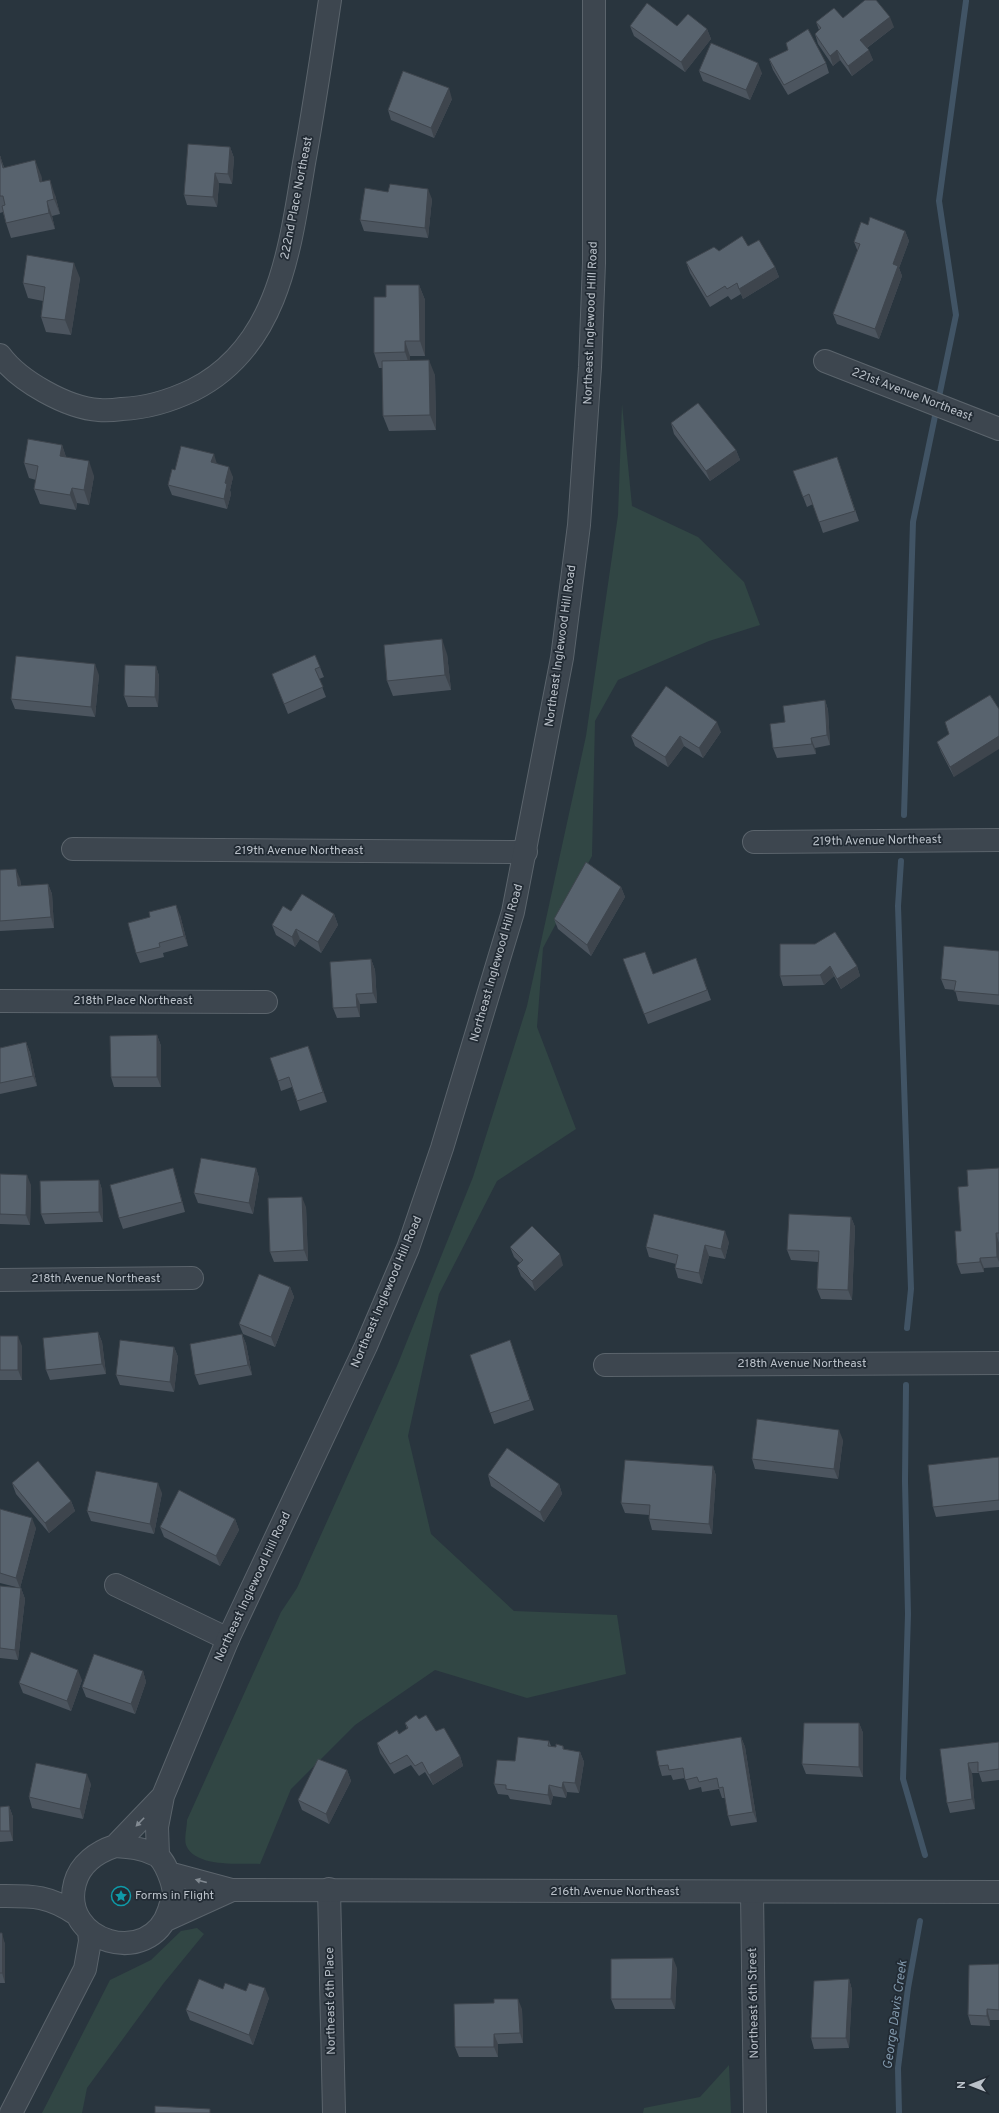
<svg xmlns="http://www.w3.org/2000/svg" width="999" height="2113" font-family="Overpass,sans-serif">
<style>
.green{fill:#314644}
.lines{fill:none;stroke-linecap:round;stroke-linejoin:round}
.stream{stroke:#415465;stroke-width:6}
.minor-casing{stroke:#5b646c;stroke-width:24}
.tertiary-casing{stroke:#5b646c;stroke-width:24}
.minor{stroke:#3d464f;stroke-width:22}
.tertiary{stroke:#3d464f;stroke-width:22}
.wall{fill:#4c555f}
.shaded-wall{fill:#3e454d}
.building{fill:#58636e;stroke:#3e454d}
.oneway{fill:#828a92}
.labels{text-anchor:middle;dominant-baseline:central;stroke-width:3.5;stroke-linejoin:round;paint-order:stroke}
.street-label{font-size:12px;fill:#bac1c9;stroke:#222b34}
.poi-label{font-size:12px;fill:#bac1c9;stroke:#222b34;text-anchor:start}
.water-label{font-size:13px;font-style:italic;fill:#7e95a8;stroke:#222b34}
</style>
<rect width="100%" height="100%" fill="#29353e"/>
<!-- green -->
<path class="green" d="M622,404L632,506L698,537L744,582L760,625L709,641L618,680L595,721L592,856L543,948L537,1027L576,1129L497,1181L439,1294L408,1436L431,1534L514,1611L617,1615L626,1674L527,1698L435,1670L355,1725L291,1789L260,1864C240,1863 195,1868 186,1845C184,1839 187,1827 187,1820L281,1612L297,1588L397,1366L473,1177L527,1006L586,736L618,515Z
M197,1928L204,1934L163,1984L87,2088L82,2113H42L110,1980L151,1960L181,1931Z
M729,2065L731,2113H643L644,2108L700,2097Z"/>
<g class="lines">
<!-- stream -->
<path class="stream" d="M904,815L913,522L956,315L939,201L966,1
M901,861L898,906L911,1289L907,1328
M906,1385L905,1481L908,1614L903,1779L925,1855
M899,2113L898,2068L908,1988L920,1921"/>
<!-- minor casing -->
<g class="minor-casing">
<path id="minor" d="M0,355C19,381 67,408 99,410C107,411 115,410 122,409C147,408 170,401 193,390C279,347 290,248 304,163C314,108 322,54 330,0
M825,361L999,429
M754,842L999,840
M73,849L526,852
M0,1001L266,1002
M0,1280L192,1278
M605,1365L999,1363
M116,1585L228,1639
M329,1889L334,2113
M752,1893L755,2113"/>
</g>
<!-- tertiary casing -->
<g class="tertiary-casing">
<path id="tertiary" d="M115,1846C129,1847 143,1848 156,1855C165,1859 174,1885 174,1895C173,1900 170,1905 169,1910C150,1969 59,1942 75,1883C80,1864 97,1852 115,1846Z
M115,1846L162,1797
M158,1855L157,1827L163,1796L228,1639L366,1346L408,1248L442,1148L513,912L562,658L579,525L590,367L594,263V0
M169,1873L232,1890L999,1892
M0,1896C32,1896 48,1895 76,1914
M166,1920L232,1890
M11,2113L85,1969L90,1941L89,1931"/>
</g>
<!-- minor -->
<use href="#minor" class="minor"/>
<!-- tertiary -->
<use href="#tertiary" class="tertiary"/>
</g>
<!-- wall -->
<path class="wall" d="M816,22L894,27L867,48L873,60L852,76L840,60L833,66L818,44L815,34L819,30Z
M630,26H677L707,29L711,39L685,72L634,36Z
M788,50L826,63L829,73L788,95L773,70L769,59Z
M699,71L762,73L750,100L703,81Z
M452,99L434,138L391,120L388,110Z
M230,147L234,158L232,184L219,183L217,207L187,205L184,195Z
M0,156L4,167L41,175L42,182L55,195L60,214L52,216L55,229L11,238L6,223L3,212L0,213Z
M388,192L432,199L428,238L364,231L360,220Z
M868,225L905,231L909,241L899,268L902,276L879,339L837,324L833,314L858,252L854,242Z
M748,246L775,267L779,277L743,299L741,294L731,300L728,296L710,307L690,273L686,262L719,251Z
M80,278L71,335L46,332L41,317L43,301L28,298L23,283Z
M419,285L425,300V356H410V361L435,375L436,430L389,431L383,416L382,368H379L374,353L386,297Z
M671,423L736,450L740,460L710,481L674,434Z
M62,445L66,457L94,476L89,505L77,503L76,510L40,504L34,489L36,480L29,478L24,463Z
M837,457L859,521L823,533L813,504L807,507L793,471Z
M217,464L233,477L230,490L231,494L227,509L172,495L168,485L175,470Z
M447,654L451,690L393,696L387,681Z
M156,666L159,676L158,707H128L124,696Z
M320,667L324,677L319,679L326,697L288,714L272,674Z
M99,675L95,717L15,709L11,699Z
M990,695L954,777L941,752L937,742L949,734Z
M825,700L828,710L830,745L815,748L816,754L777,758L773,748L785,722Z
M721,732L703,758L684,746L668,767L635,746L631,736Z
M0,870L20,879L21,886L48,884L52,894L54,928L0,931Z
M621,887L625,897L591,956L558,929L554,919Z
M291,911L334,914L338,925L321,953L300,939L295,947L276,935L272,925Z
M180,915L188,946L163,953L164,957L140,963L136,953Z
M780,944L857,966L860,976L841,989L834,976L824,985L783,986L780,976Z
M999,951V1005L958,1001L955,990L945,989L941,979Z
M696,958L711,1000L648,1024L623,959L653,974Z
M371,959L375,970L377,1003L360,1004V1017L337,1018L333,1008Z
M157,1035L161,1046V1087H114L111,1077Z
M26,1042L30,1053L37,1086L0,1094V1048Z
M308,1046L327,1102L300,1111L292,1087L281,1091L278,1081Z
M173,1168L176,1178L185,1212L123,1229L119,1218Z
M256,1168L259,1178L253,1214L198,1203L194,1193Z
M999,1168V1267L984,1268V1272L961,1274L957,1264L961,1231L968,1186Z
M0,1174L31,1185L30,1225L0,1224Z
M99,1180L102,1190L103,1222L45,1224L41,1214Z
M306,1207L308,1261L274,1262L270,1252Z
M851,1217L855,1227L852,1300L821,1299L817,1289L818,1262L791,1260L787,1250Z
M729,1242L725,1259L709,1256L702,1284L678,1278L675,1268L676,1264L649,1257L646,1247Z
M510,1247L563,1265L535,1291L521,1276L517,1266L520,1263L514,1257Z
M290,1287L294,1297L275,1347L243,1334L239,1324Z
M98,1332L102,1342L106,1374L50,1380L46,1370Z
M242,1334L246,1344L252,1375L199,1385L195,1375Z
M0,1336L22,1346V1380H0Z
M510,1340L534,1410L494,1424L470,1355Z
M174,1347L178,1357L174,1392L120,1385L116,1375Z
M843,1440L838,1479L755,1469L752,1459Z
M999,1457V1510L936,1517L933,1507Z
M713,1466L716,1476L712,1534L652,1530L649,1519V1515L625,1513L621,1503Z
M488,1475L559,1484L562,1494L544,1522L491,1486Z
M12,1483L71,1501L75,1511L49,1533L16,1494Z
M162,1493L154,1534L91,1521L87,1511Z
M0,1509L36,1528L20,1588L0,1583Z
M235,1519L239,1530L220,1566L164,1537L160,1527Z
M0,1586L21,1588L25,1599L18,1660L0,1658Z
M143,1671L146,1682L135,1714L86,1697L82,1687Z
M82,1680L71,1711L23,1693L19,1683Z
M419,1719L436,1731L460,1756L463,1766L433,1785L425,1772L419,1776L411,1765L394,1774L380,1753L377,1743L399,1734L407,1729L405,1723Z
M859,1723L863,1733V1777L806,1774L802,1764Z
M741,1737L745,1747L757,1822L731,1826L728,1816L725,1798H722L719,1789L702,1792L701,1787L689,1790L685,1778L673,1780L671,1775L662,1776L659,1766Z
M549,1741L551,1746L556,1747L563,1746L564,1749L580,1752L584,1762L579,1793L567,1792L566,1798L553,1796L551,1805L510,1799L508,1795L498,1794L494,1784L515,1761Z
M999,1742V1780L982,1782L979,1773H972L975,1809L950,1813L947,1803L940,1749Z
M347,1770L351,1781L329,1824L302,1810L298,1800Z
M91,1784L83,1819L32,1808L29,1797Z
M9,1806L13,1817V1841L0,1842V1807Z
M0,1933L5,1944V1983H0Z
M999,1964V2020H990V2026L971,2025L968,2015Z
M677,1968L675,2009H615L611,1999Z
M849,1979L852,1990L849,2048L814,2049L811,2038Z
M223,1989L246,1991L269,1998L253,2045L190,2020L186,2010Z
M522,2009L523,2043L498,2044V2057H459L455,2047Z"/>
<!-- shaded-wall -->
<path class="shaded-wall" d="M890,17L894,27L864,50L860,40Z
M707,29L711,39L685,72L681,62Z
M837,50L840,60L833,66L830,56Z
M869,50L873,60L852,76L848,66Z
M758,63L762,73L750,100L746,90Z
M449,88L452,99L434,138L431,128Z
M230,147L234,158L232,184L228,174Z
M0,156L5,171L3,168Z
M35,160L41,175L46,197L40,182Z
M215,173L219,183L217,207L213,197Z
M50,180L55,195L60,214L54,199Z
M428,189L432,199L428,238L425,228Z
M47,201L52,216L55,229L49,213Z
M905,231L909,241L899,268L902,276L879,339L875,329L893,264Z
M74,263L80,278L71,335L65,320Z
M775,267L779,277L743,299L739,289Z
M419,285L425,300V356L420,341Z
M405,341L410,356V367L405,352Z
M429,360L435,375L436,430L430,415Z
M62,445L67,460L60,456Z
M736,450L740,460L710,481L706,471Z
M214,454L217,464L211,462Z
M89,461L94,476L89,505L84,490Z
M229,467L233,477L230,490L231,494L227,509L224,499L225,483Z
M72,488L77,503L76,510L70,495Z
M442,639L447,654L451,690L445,675Z
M95,664L99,675L95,717L91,707Z
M156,666L159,676L158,707L155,697Z
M825,700L828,710L830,745L827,735Z
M717,722L721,732L703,758L699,748Z
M680,736L684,746L668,767L665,757Z
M999,736V749L954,777L950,767Z
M811,738L815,748L816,754L812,744Z
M16,869L20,879L22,897L18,886Z
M48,884L52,894L54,928L51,917Z
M621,887L625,897L591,956L587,945Z
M176,905L180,915L188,946L184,936Z
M334,914L338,925L321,953L318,942Z
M296,929L300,939L295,947L292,937Z
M371,959L375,970L377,1003L373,993Z
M830,966L834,976L824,985L820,975Z
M857,966L860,976L841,989L837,979Z
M356,994L360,1004V1017L357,1007Z
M157,1035L161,1046V1087L157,1077Z
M26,1042L30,1053L37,1086L33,1076Z
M308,1046L312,1056L327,1102L323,1092Z
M173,1168L176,1178L185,1212L182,1202Z
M256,1168L259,1178L253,1214L249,1203Z
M27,1175L31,1185L30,1225L26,1215Z
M99,1180L102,1190L103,1222L99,1212Z
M302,1197L306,1207L308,1261L304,1250Z
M851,1217L855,1227L852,1300L848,1290Z
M725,1231L729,1242L725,1259L721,1249Z
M996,1233L999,1243V1262L997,1257Z
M705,1245L709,1256L702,1284L699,1273Z
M560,1254L563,1265L535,1291L532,1281Z
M980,1258L984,1268V1272L980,1262Z
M290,1287L294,1297L275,1347L271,1337Z
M98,1332L102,1342L106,1374L102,1364Z
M242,1334L246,1344L252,1375L248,1365Z
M18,1336L22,1346V1380L18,1370Z
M174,1347L178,1357L174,1392L170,1382Z
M839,1430L843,1440L838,1479L834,1469Z
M713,1466L716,1476L712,1534L709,1524Z
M158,1483L162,1493L154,1534L150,1524Z
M559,1484L562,1494L544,1522L540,1512Z
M71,1501L75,1511L49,1533L45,1523Z
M32,1518L36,1528L20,1588L16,1578Z
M235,1519L239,1530L220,1566L216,1556Z
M21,1588L25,1599L18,1660L15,1650Z
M78,1670L82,1680L71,1711L67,1701Z
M143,1671L146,1682L135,1714L131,1704Z
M859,1723L863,1733V1777L859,1767Z
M741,1737L745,1747L757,1822L753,1812Z
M580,1752L584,1762L579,1793L575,1783Z
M460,1756L463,1766L433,1785L429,1775Z
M968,1763L972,1773L975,1809L972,1799Z
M347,1770L351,1781L329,1824L326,1814Z
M87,1774L91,1784L83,1819L80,1809Z
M563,1782L567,1792L566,1798L562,1788Z
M549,1785L553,1796L551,1805L548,1795Z
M9,1806L13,1817V1841L10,1831Z
M2,1933L5,1944V1983L2,1973Z
M673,1958L677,1968L675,2009L671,1999Z
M849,1979L852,1990L849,2048L846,2038Z
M265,1988L269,1998L253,2045L249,2035Z
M518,1999L522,2009L523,2043L520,2033Z
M987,2009L990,2020V2026L987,2016Z
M494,2034L498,2044V2057L494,2047Z"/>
<!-- building -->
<path class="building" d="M865,0H876L890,17L860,40L869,50L848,66L837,50L830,56L815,34L821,28L816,22L834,8L843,18Z
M647,3L677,26L688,14L707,29L681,62L630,26Z
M808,29L826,63L784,85L769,59L788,50L786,43Z
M711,43L758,63L746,90L699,71Z
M403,71L449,88L431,128L388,110Z
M188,144L230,147L228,174L215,173L213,197L184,195Z
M0,156L3,168L35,160L40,182L50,180L54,199L47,201L49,213L6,223L2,206L5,205L3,196H0Z
M390,184L428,189L425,228L360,220L365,188L388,192Z
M870,217L905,231L893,264L898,266L875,329L833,314L860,244L854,242L861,222L868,225Z
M742,236L748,246L759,240L775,267L739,289L737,283L727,289L725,286L707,297L686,262L714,247L719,251Z
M27,255L74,263L65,320L41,317L45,287L23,283Z
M386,285H419L420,341H405V352L374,353V297H386Z
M429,360L430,415L383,416L382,361Z
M698,403L736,450L706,471L671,423Z
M28,439L62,445L60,456L89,461L84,490L72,488L70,495L34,489L38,466L24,463Z
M181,446L214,454L211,462L229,467L225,483L227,484L224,499L168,485L172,469L175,470Z
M837,457L855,511L819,522L809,494L803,497L793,471Z
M442,639L445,675L387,681L384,645Z
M315,655L320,667L315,669L323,687L284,704L272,674Z
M16,656L95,664L91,707L11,699Z
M125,665L156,666L155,697L124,696Z
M666,686L717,722L699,748L680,736L665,757L631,736Z
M990,695L999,709V736L950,767L937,742L949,734L945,722Z
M825,700L827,735L811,738L812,744L773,748L770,724L785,722L783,706Z
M586,862L621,887L587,945L554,919Z
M16,869L18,886L48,884L51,917L0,921V870Z
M302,894L334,914L318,942L296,929L292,937L272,925L283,906L291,911Z
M176,905L184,936L159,943L160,947L136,953L128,923L150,917L149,912Z
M835,932L857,966L837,979L830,966L820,975L780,976V944H815Z
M944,946L999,951V995L954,991L956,981L941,979Z
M645,952L653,974L696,958L707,990L644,1014L623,959Z
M371,959L373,993L356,994L357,1007L333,1008L330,962Z
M157,1035V1077H111L110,1036Z
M26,1042L33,1076L0,1083V1048Z
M308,1046L323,1092L297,1101L289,1077L278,1081L270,1058Z
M201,1158L256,1168L249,1203L194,1193Z
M173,1168L182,1202L119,1218L110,1185Z
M999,1168V1233H996L997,1257L980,1258V1262L957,1264L955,1231H961L958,1187L968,1186L967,1170Z
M0,1174L27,1175L26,1215L0,1214Z
M99,1180V1212L41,1214L40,1181Z
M302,1197L304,1250L270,1252L268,1198Z
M654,1214L725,1231L721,1249L705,1245L699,1273L675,1268L678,1255L646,1247Z
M789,1214L851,1217L848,1290L817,1289L819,1251L787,1250Z
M532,1226L560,1254L532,1281L517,1266L523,1260L510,1247Z
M259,1274L290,1287L271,1337L239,1324Z
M98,1332L102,1364L46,1370L43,1338Z
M242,1334L248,1365L195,1375L190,1344Z
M0,1336H18V1370H0Z
M120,1340L174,1347L170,1382L116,1375Z
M510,1340L530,1400L490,1413L470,1355Z
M757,1419L839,1430L834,1469L752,1459Z
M507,1448L559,1484L540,1512L488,1475Z
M999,1457V1500L933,1507L928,1465Z
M625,1460L713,1466L709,1524L649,1519L650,1505L621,1503Z
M38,1461L71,1501L45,1523L12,1483Z
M96,1471L158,1483L150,1524L87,1511Z
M179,1490L235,1519L216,1556L160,1527Z
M0,1509L32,1518L16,1578L0,1573Z
M0,1586L21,1588L15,1650L0,1648Z
M31,1652L78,1670L67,1701L19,1683Z
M94,1654L143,1671L131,1704L82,1687Z
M416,1715L419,1719L426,1715L436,1731L444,1728L460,1756L429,1775L422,1762L415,1766L407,1755L390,1764L377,1743L397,1730L399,1734L408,1728L405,1723Z
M804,1723H859V1767L802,1764Z
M518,1737L549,1741L548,1746L556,1747V1744L563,1746V1749L580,1752L575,1783L563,1782L562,1788L549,1785L548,1795L506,1789V1785L494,1784L497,1760L515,1761Z
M741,1737L753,1812L728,1816L723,1787L719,1788L717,1778L699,1782L697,1777L685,1780L683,1768L669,1770L668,1765L659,1766L656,1751Z
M999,1742V1769L978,1772V1762L968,1763L972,1799L947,1803L940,1749Z
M318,1759L347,1770L326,1814L298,1800Z
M36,1763L87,1774L80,1809L29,1797Z
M9,1806L10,1831H0V1807Z
M0,1933H2V1973H0Z
M673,1958L671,1999H611V1959Z
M999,1964V2010L987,2009V2016L968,2015L969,1965Z
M199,1979L223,1989L225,1983L246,1991L249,1983L265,1988L249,2035L186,2010Z
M849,1979L846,2038H811L814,1981Z
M494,1999H518L520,2033L494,2034V2047H455L454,2004L494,2003Z
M155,2106L210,2109V2113H155Z"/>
<!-- one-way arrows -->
<defs><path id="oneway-solid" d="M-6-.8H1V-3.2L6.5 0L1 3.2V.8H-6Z"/></defs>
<g class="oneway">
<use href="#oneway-solid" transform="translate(140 1822) rotate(134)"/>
<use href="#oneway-solid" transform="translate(201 1881) rotate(-165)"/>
</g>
<!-- icons -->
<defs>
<g id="sight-ring" transform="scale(1)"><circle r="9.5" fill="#222b34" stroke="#0f9aa8" stroke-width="1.5"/><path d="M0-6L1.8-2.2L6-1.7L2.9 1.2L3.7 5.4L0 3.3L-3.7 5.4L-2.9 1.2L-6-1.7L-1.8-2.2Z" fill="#0f9aa8"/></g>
</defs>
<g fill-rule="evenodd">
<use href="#sight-ring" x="121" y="1896"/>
</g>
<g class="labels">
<!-- street labels -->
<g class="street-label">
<text transform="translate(297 198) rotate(-79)">222nd Place Northeast</text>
<text transform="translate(591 323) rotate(-88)">Northeast Inglewood Hill Road</text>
<text transform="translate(912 395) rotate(21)">221st Avenue Northeast</text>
<text transform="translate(561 646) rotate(-82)">Northeast Inglewood Hill Road</text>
<text transform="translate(877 841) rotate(-1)">219th Avenue Northeast</text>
<text x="299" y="851">219th Avenue Northeast</text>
<text transform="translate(497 963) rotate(-74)">Northeast Inglewood Hill Road</text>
<text x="133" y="1001">218th Place Northeast</text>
<text x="96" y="1279">218th Avenue Northeast</text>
<text transform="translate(387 1292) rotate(-67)">Northeast Inglewood Hill Road</text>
<text x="802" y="1364">218th Avenue Northeast</text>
<text transform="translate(253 1587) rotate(-65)">Northeast Inglewood Hill Road</text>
<text x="615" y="1892">216th Avenue Northeast</text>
<text transform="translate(331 2001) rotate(-91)">Northeast 6th Place</text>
<text transform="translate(754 2003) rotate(-91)">Northeast 6th Street</text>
</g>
<!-- poi labels -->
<g class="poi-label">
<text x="135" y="1896">Forms in Flight</text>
</g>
<!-- water labels -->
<g class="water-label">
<text transform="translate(896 2015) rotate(-82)">George Davis Creek</text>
</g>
</g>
<!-- north arrow -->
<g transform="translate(971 2085) rotate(270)" stroke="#222b34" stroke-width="3" paint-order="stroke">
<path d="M0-3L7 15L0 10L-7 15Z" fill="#bac1c9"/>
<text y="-6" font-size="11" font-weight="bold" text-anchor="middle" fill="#bac1c9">N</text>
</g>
</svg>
